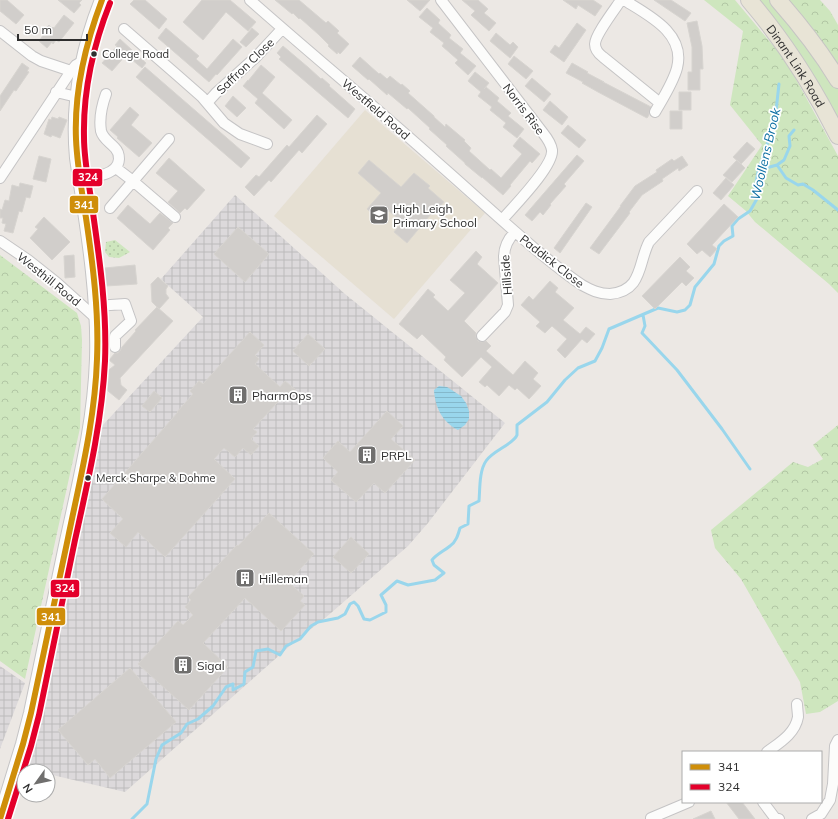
<svg xmlns="http://www.w3.org/2000/svg" width="838" height="819" font-family="Mulish,sans-serif">
<style>
.industrial{fill:url(#industrial-grid)}
.education{fill:#e6e0d3}
.grass{fill:#cee6be}
.forest{fill:url(#forest-crowns)}
.park{fill:url(#park-dots)}
.water{fill:url(#water-rules)}
.lines{fill:none;stroke-linecap:round;stroke-linejoin:round}
.stream{stroke:#99d6ec;stroke-width:3}
.building{fill:#d1cecb;stroke:#d7d4d0}
.street-casing{stroke:#c5c4c5;stroke-width:12}
.secondary-casing{stroke:#c5c4c5;stroke-width:16}
.primary-casing{stroke:#c6c5c4;stroke-width:18}
.street{stroke:#fcfcfb;stroke-width:10}
.secondary{stroke:#fcfcfb;stroke-width:14}
.primary{stroke:#e8e4d6;stroke-width:16}
.bus-1-casing{stroke:#fff;stroke-width:9}
.bus-2-casing{stroke:#fff;stroke-width:9}
.bus-1{stroke:#cf8e09;stroke-width:6}
.bus-2{stroke:#e4002b;stroke-width:6}
.bus-dot{fill:#2e2e2e;stroke:#fff;stroke-width:1.5}
.labels{text-anchor:middle;dominant-baseline:central;stroke-width:3.5;stroke-linejoin:round;paint-order:stroke}
.bus-label{font-size:11px;fill:#2e2e2e;stroke:#fff;text-anchor:start}
.street-label{font-size:12px;fill:#2e2e2e;stroke:#fff}
.poi-label{font-size:12px;fill:#2e2e2e;stroke:#fff;text-anchor:start}
.water-label{font-size:13px;font-style:italic;fill:#0d6fa3;stroke:#fff}
.line-badge{stroke:#fff;stroke-width:1.5}
.badge-label{font-size:11px;text-anchor:middle;font-weight:bold;fill:#fff}
</style>
<defs>
<pattern id="industrial-grid" width="8" height="8" patternUnits="userSpaceOnUse"><rect width="8" height="8" fill="#dcd9db"/><path d="M0 4h8M4 0v8" fill="none" stroke="#bdbbbc"/></pattern>
<pattern id="forest-crowns" width="20" height="18" patternUnits="userSpaceOnUse"><rect width="20" height="18" fill="#cee6be"/><path d="M2 6a3 3 0 1 1 6 0M12 15a3 3 0 1 1 6 0" fill="none" stroke="#b1c6a4"/></pattern>
<pattern id="park-dots" width="8" height="8" patternUnits="userSpaceOnUse"><rect width="8" height="8" fill="#cee6be"/><path d="M2 2h.1M6 6h.1" fill="none" stroke="#b1c6a4" stroke-width="1.8" stroke-linecap="round"/></pattern>
<pattern id="water-rules" width="6" height="5" patternUnits="userSpaceOnUse"><rect width="6" height="5" fill="#99d6ec"/><path d="M0 2.5h6" fill="none" stroke="#84b8cb"/></pattern>
</defs>
<rect width="100%" height="100%" fill="#ece8e4"/>
<!-- industrial -->
<path class="industrial" d="M235,195L345,294L505,423L428,523L408,546L324,619L300,637L125,792L48,774V771H34L27,769L51,667L102,426L203,317L161,279Z
M0,666L25,683L0,749Z"/>
<!-- education -->
<path class="education" d="M365,110L485,213L394,319L274,216Z"/>
<!-- grass -->
<path class="grass" d="M756,0H771L836,86L838,89V125Z"/>
<!-- forest -->
<path class="forest" d="M704,0H735L786,61L838,156V293L829,284L755,222L746,211L728,196L762,145L730,105L743,31Z
M786,0H820L830,11L838,25V69Z
M0,255L77,313L81,326L82,340L80,428L25,679L0,661Z
M838,425V701L820,712L806,714L800,682L741,579L715,548L711,530L793,462L808,467L823,459L813,445Z"/>
<!-- park -->
<path class="park" d="M115,240L130,252L119,258L109,257L105,252L106,242Z"/>
<!-- water -->
<path class="water" d="M439,386L447,387L461,396L466,403L469,411V419L465,425L458,430C442,422 435,407 434,390Z"/>
<g class="lines">
<!-- stream -->
<path class="stream" d="M777,165L786,178L798,185L803,184L813,190L838,210
M758,172L766,168L777,165L784,160L790,146L789,136L794,130
M643,315L645,326L642,333L677,370L722,429L750,469
M132,819L147,804L156,759L162,745L181,733L187,724L198,719L213,706L226,687L233,684V690L244,684L245,672L253,667L256,651L268,649L280,655L286,646L300,639L311,626L318,622L338,618L345,614L350,604L354,602L358,606L364,619L370,620L386,612V605L381,595L397,581L408,585L435,580L444,573L434,565L432,560C437,554 444,551 450,546C456,542 458,535 460,528L468,524L469,506L479,501C480,490 479,471 486,461C492,451 514,444 517,435C517,432 517,428 517,425L547,402L565,380L578,368L595,361L602,348L609,329L658,308L677,312L685,310L690,305L695,287L714,264L719,246L724,241L733,236L732,226L738,219L750,211L758,197L755,188L758,172L775,120L779,84"/>
</g>
<!-- building -->
<path class="building" d="M0,0H7L24,15L16,24L0,11Z
M58,0H82L79,3L81,5L74,13Z
M134,0H145L167,19L159,29L130,4Z
M202,0H230L256,22L248,31L226,12L203,40L183,22Z
M275,0H299L326,23L328,21L339,31L337,33L349,44L340,54L338,52L337,54L328,46L329,45L318,34L300,18L299,19L293,13L292,14Z
M407,0H430L420,11Z
M462,0H478L488,9L484,13L496,23L489,31L471,15L475,11Z
M563,0H593L602,6L595,16L578,5L576,9Z
M654,0H671L691,13L685,21Z
M427,8L440,20L438,23L451,35L449,38L463,49L460,53L476,66L468,75L455,63L458,60L442,46L444,43L430,32L433,28L419,17Z
M64,15L74,23L59,42L56,40L53,44L52,42L47,48L39,41L44,34L42,32L49,25L52,28L53,27L54,28Z
M697,21L702,46L703,69H700V90H688V72H692V47L687,23Z
M577,23L586,30L564,62L550,52L555,45L559,48Z
M166,28L199,56L196,59L207,69L233,39L242,47L217,75L216,74L209,82L158,38Z
M252,28L259,34L246,47L240,42Z
M496,33L510,45L513,42L518,47L510,58L490,41Z
M120,39L146,63L142,68L126,55L112,71L102,63L117,46L115,45Z
M283,46L309,68L321,79L322,78L330,85L329,86L355,109L348,118L279,59L281,57L277,53Z
M514,56L533,71L526,79L508,64Z
M360,57L379,74L380,73L387,79L390,76L401,85L402,84L410,91L408,93L434,116V117L445,127L446,124L465,140L464,141L471,148L469,151L490,170L491,169L501,178L522,154L513,146L520,137L540,154L532,163L530,161L510,185L511,186L503,195L482,177V178L465,164V163L446,146L447,145L429,129L430,128L408,108L407,109L388,93L387,95L369,79L368,80L352,66Z
M22,63L29,68L27,71L29,72L16,91L14,90L0,111V96Z
M572,63L588,72L587,73L604,82H603L651,107L649,112V115L647,118L598,92L582,83L583,82L566,73Z
M261,65L275,77L262,93L292,120L284,129L255,103L258,99L243,86L248,80V81Z
M145,67L250,158L241,168L136,77Z
M475,72L489,83L484,89L486,87L499,98L497,101L511,113L508,116L524,129L517,138L503,127L506,123L490,110L492,107L478,96L481,92L468,81Z
M532,78L551,94L544,102L525,86Z
M679,92H691V110H679Z
M233,96L246,108L237,117L225,106Z
M550,101L568,117L562,125L543,110Z
M130,107L139,115L131,125L152,143L139,157L117,138L118,137L110,130Z
M670,111H682V129H670Z
M317,115L327,124L302,153L299,150L271,182L269,180L254,196L245,187L256,175L259,177L287,145L289,147Z
M52,117L58,119L59,117L67,120L60,138L52,135L51,137L44,134L49,119L51,120Z
M568,125L586,140L579,148L561,133Z
M747,142L755,149L741,164L733,157Z
M577,155L584,161L564,184L566,186L550,204L551,205L543,215L540,212L532,221L525,215Z
M39,156L51,159L46,182L33,179Z
M682,156L688,165L679,171L678,168L662,179L663,181L642,195L629,212L630,213L599,254L590,248L621,206H620L635,186L657,172L656,170L672,159L674,161Z
M169,158L205,190L187,210L185,208L180,213L168,202L178,191L156,173Z
M369,160L401,187L414,173L430,186L428,188L444,202L433,215L431,214L407,243L394,232L402,222L389,211L380,220L367,209L381,193L358,173Z
M737,160L745,168L732,182L723,175Z
M726,178L734,185L721,200L713,193Z
M20,183L33,186L30,198L26,197L22,212L19,211L13,233L4,231L6,224L2,223L3,218H0V209L2,210L5,200L9,201L12,185L19,187Z
M586,203L592,207L560,253L554,248Z
M724,204L738,217L712,245L717,249L710,257L702,250L697,254L687,244Z
M128,205L150,224L160,213L173,223L168,228L170,230L153,250L117,218Z
M44,217L70,242L52,260L30,238L38,229L35,227Z
M238,227L269,254L245,282L214,254Z
M476,251L482,257L477,264L498,283L464,321L476,333V337L478,341L481,342L486,341L491,346L486,351L513,375L525,361L538,373L533,379L541,386L529,399L517,388L515,390L509,385L499,396L487,385L485,387L479,382L492,367L481,357L462,377L444,360L446,357L422,334L417,339L399,324L428,289L435,295L433,297L448,311L465,293L450,280Z
M74,255L75,277L65,278L64,256Z
M680,257L690,267L686,271L694,278L686,286L682,282L655,309L642,296Z
M135,265L137,284L106,286L105,268Z
M158,277L168,286L166,289V294L169,298L159,309L152,302L151,284Z
M550,281L558,288L555,292L574,308L563,320L580,334L586,327L595,334L587,343L582,339L565,358L557,350L567,339L552,326L545,333L536,326L540,322L521,305L529,296L533,300Z
M157,307L173,321L120,378L121,385L127,390L119,400L108,391L105,373L115,365L109,360L115,353H118L120,351L122,347L136,331L135,330Z
M250,332L264,345L255,355L259,359L255,364L280,387L285,381L296,390L290,396L286,393L253,429L257,432L251,439L259,446L251,455L243,448L235,457L224,448L214,459L235,479L165,557L138,532L126,547L110,533L123,519L102,499L178,412H177L193,394L190,391L199,381L203,384Z
M308,334L325,349L309,366L293,351Z
M154,391L162,398L150,412L142,406Z
M387,411L403,426L391,439L415,460L385,493L374,483L356,502L331,480L338,472L323,458L338,441L350,452Z
M269,513L314,554L288,582L304,596L300,601L305,605L281,631L245,598L203,643L228,667L189,710L138,664L178,621L183,625L193,615L185,607L191,600L188,597L237,545L238,546Z
M351,537L369,554L351,573L333,557Z
M130,668L176,722L110,778L95,759L88,765L58,730Z
M726,802H742L755,819H739Z
M711,811L715,819H693Z"/>
<g class="lines">
<!-- street casing -->
<g class="street-casing">
<path id="street" d="M250,0C312,55 377,108 439,164C471,192 502,221 534,248C550,261 565,274 582,285C591,290 599,294 610,294C643,291 638,263 649,242L697,191
M441,0L543,133C547,138 551,144 552,150C554,166 513,207 502,220
M621,0C615,9 595,35 595,44C595,50 599,54 603,57L660,103
M624,0C648,15 686,33 677,68C673,83 663,98 655,112
M124,29L177,75L202,97L224,123L240,134L267,144
M0,31L32,56L41,61L71,71
M56,92L77,97
M207,103L216,93L256,57L282,29
M116,168L133,181L175,217
M0,178L71,71L76,65L83,61
M80,178C92,177 118,176 119,159C119,155 118,151 115,148C110,142 103,139 101,131C99,119 102,105 106,94
M110,208L169,139
M0,241L28,260L57,283L97,319
M96,306L125,304L131,321L115,336V347
M482,336L505,312L508,305L504,257C504,246 508,239 515,232
M767,752C779,743 795,734 798,717C798,713 797,708 797,704
M763,802L775,818L779,819
M651,819V818L689,802
M812,819L821,814L830,800L833,784L835,746L838,740"/>
</g>
<!-- secondary casing -->
<g class="secondary-casing">
<path id="secondary" d="M0,819L23,744L31,713C43,656 55,598 67,541C80,481 95,421 97,359C99,292 87,225 77,158C72,104 82,50 102,0"/>
</g>
<!-- primary casing -->
<g class="primary-casing">
<g id="primary">
<path id="s1" d="M749,0C784,41 814,88 838,136"/>
<path d="M778,0C800,25 821,52 838,80"/>
</g>
</g>
<!-- street -->
<use href="#street" class="street"/>
<!-- secondary -->
<use href="#secondary" class="secondary"/>
<!-- primary -->
<use href="#primary" class="primary"/>
<!-- bus-1 casing -->
<g class="bus-1-casing">
<path id="bus-1" d="M0,819L23,744L31,713C43,655 55,597 68,538C80,479 95,420 97,359C99,312 93,265 86,218C82,192 77,165 76,139C74,91 85,45 102,0"/>
</g>
<!-- bus-2 casing -->
<g class="bus-2-casing">
<path id="bus-2" d="M8,819L31,746L39,715C51,657 63,598 75,540C88,481 102,422 105,361C107,312 100,262 93,213C90,188 84,163 84,137C83,91 93,46 110,3"/>
</g>
<!-- bus-1 -->
<use href="#bus-1" class="bus-1"/>
<!-- bus-2 -->
<use href="#bus-2" class="bus-2"/>
</g>
<!-- icons -->
<defs>
<g id="school-square" transform="scale(1)"><rect x="-9" y="-9" width="18" height="18" rx="4" fill="#706f6e" stroke="#fff"/><path d="M0-5L7-2L0 1L-7-2ZM-4 1L0 2.5L4 1V4Q0 6-4 4Z" fill="#fff"/></g>
<g id="building-square" transform="scale(1)"><rect x="-9" y="-9" width="18" height="18" rx="4" fill="#706f6e" stroke="#fff"/><path d="M-4-6H4V6H1V3H-1V6H-4ZM-2.5-4.3h1.7v1.8h-1.7ZM.8-4.3h1.7v1.8H.8ZM-2.5-1h1.7V.8h-1.7ZM.8-1h1.7V.8H.8Z" fill="#fff"/></g>
</defs>
<g fill-rule="evenodd">
<use href="#school-square" x="379" y="215"/>
<use href="#building-square" x="238" y="395"/>
<use href="#building-square" x="367" y="455"/>
<use href="#building-square" x="245" y="578"/>
<use href="#building-square" x="183" y="665"/>
</g>
<!-- markers -->
<g class="bus-dot">
<circle cx="94" cy="54" r="3.5"/>
<circle cx="88" cy="478" r="3.5"/>
</g>
<g class="labels">
<!-- bus labels -->
<g class="bus-label">
<text x="102" y="54">College Road</text>
<text x="96" y="478">Merck Sharpe &amp; Dohme</text>
</g>
<!-- street labels -->
<g class="street-label">
<text transform="translate(245 66) rotate(-44)">Saffron Close</text>
<text stroke="none"><textPath href="#s1" startOffset="81">Dinant Link Road</textPath></text>
<text transform="translate(376 109) rotate(41)">Westfield Road</text>
<text transform="translate(524 109) rotate(53)">Norris Rise</text>
<text transform="translate(552 261) rotate(38)">Paddick Close</text>
<text transform="translate(506 275) rotate(-94)">Hillside</text>
<text transform="translate(49 279) rotate(39)">Westhill Road</text>
</g>
<!-- poi labels -->
<g class="poi-label">
<text x="393" y="208">High Leigh<tspan x="393" dy="14">Primary School</tspan></text>
<text x="252" y="395">PharmOps</text>
<text x="381" y="455">PRPL</text>
<text x="259" y="578">Hilleman</text>
<text x="197" y="665">Sigal</text>
</g>
<!-- water labels -->
<g class="water-label">
<text transform="translate(765 154) rotate(-77)">Woollens Brook</text>
</g>
</g>
<g class="line-badge">
<rect x="72" y="168" width="31" height="19" rx="4" fill="#e4002b"/>
<rect x="69" y="195" width="30" height="19" rx="4" fill="#cf8e09"/>
<rect x="50" y="579" width="30" height="19" rx="4" fill="#e4002b"/>
<rect x="36" y="607" width="30" height="19" rx="4" fill="#cf8e09"/>
</g>
<g class="badge-label">
<text x="88" y="181">324</text>
<text x="84" y="209">341</text>
<text x="65" y="592">324</text>
<text x="51" y="621">341</text>
</g>
<!-- legend -->
<rect x="682" y="751" width="140" height="52" fill="#ffffff" stroke="#ababab"/>
<rect x="690" y="764" width="20" height="6" fill="#cf8e09" stroke="#ababab"/>
<text x="718" y="771" font-size="12" fill="#2e2e2e">341</text>
<rect x="690" y="784" width="20" height="6" fill="#e4002b" stroke="#ababab"/>
<text x="718" y="791" font-size="12" fill="#2e2e2e">324</text>
<!-- north arrow -->
<g transform="translate(36 783) rotate(237)"><circle r="19" fill="#ffffff" stroke="#ababab"/>
<path d="M0-3L7 15L0 10L-7 15Z" fill="#706f6e"/>
<text y="-6" font-size="11" font-weight="bold" text-anchor="middle" fill="#2e2e2e">N</text>
</g>
<!-- scale -->
<path d="M18 34v6h69v-6" fill="none" stroke="#2e2e2e" stroke-width="2"/>
<text x="24" y="34" font-size="12" fill="#2e2e2e" stroke="#ffffff" stroke-width="3" paint-order="stroke">50 m</text>
</svg>
